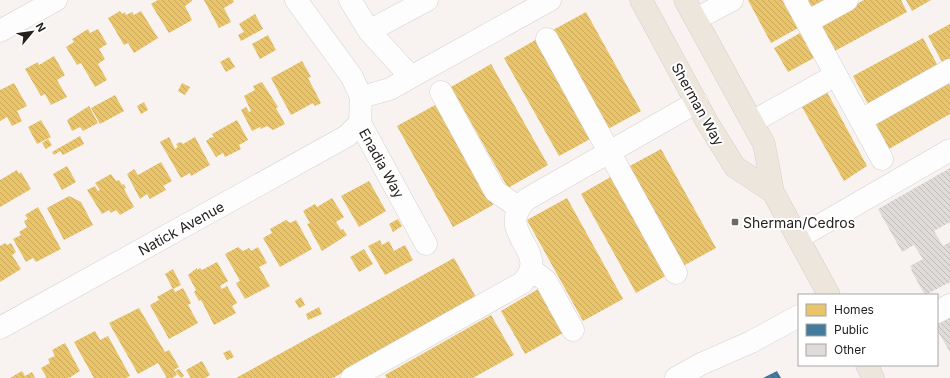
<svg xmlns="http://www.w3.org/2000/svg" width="950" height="378" font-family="Inter,sans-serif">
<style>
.homes{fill:url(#homes-back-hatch)}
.public{fill:url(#public-back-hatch)}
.building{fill:url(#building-back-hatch)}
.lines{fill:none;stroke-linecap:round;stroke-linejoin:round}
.minor-casing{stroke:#d4d1cf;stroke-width:23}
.major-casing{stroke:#d1cfcd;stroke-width:23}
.minor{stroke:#fefdfd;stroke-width:22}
.major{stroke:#ede6dd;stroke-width:22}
.poi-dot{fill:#6e6a68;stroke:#fff;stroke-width:1.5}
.labels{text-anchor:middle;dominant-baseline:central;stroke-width:4;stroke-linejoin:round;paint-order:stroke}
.street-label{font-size:14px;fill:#24211f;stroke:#fff}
.poi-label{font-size:14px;fill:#24211f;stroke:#fff;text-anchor:start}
</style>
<defs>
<pattern id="homes-back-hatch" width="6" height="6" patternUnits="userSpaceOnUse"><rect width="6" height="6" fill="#e9c46a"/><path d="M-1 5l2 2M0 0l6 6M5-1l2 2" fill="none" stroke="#c8a85b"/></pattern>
<pattern id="public-back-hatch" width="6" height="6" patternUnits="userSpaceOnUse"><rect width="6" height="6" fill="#457b9d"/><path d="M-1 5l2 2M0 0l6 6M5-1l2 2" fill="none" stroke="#39647f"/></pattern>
<pattern id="building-back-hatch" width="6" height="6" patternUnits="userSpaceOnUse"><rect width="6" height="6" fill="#dfdbd9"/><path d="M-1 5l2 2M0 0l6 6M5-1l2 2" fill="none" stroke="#bfbcba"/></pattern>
</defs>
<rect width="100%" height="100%" fill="#f8f3f0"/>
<!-- homes -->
<path class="homes" d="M158,0H192V1L185,6L192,20L169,33L151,4Z
M204,0H233L234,2L224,8L231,22L219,28Z
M748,0H782L798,28L771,43Z
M805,0H832L811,11Z
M864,0H901L907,12L833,52L818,25Z
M906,0H931L912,11Z
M120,11L122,14L125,12L126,15L132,12L134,15L141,11L158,38L134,53L128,43L124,45L108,18Z
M586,12L641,111L608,129L553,30Z
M255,14L263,29L241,41L238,35L244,32L239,24Z
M950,24V60L943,64L928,36Z
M88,29L90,33L98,29L107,44L99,49L105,59L98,64L107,80L95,87L81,63L77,65L66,47L74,42L72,39Z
M800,33L814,58L788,72L774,48Z
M268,35L276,50L260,59L252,44Z
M923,38L938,66L868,104L853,76Z
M537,39L592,138L559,156L504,58Z
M54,56L65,75L57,80L67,97L51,105L45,94L41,96L25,69L38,62L39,65Z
M229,57L235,67L226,72L220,62Z
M302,61L311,77L308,78L321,103L315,106L313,103L291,115L271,78Z
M491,64L548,165L508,188L451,87Z
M946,80L950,86V114L889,149L874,121Z
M262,82L278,107L276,108L285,124L273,130L267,126L261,129L260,127L252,131L241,110L246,107L249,112L251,111L244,96L255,90L253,86Z
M14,83L27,106L17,111L22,121L12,126L7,117L0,121V90Z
M182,83L190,87L185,95L178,91Z
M827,92L867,166L844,181L802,107Z
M115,95L124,111L100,124L91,108Z
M144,102L148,110L141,114L137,106Z
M437,104L493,205L453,227L397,126Z
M89,106L98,123L83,131L80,127L72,131L67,120Z
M41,120L51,137L37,144L28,127Z
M237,120L248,140L239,145L241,149L225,157L223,153L216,157L206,141L209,139V138L214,137L212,134Z
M80,136L84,144L63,155L60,151L54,155L52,152Z
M169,137L175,149L178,147L176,144L181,142L183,144L195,137L210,165L191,176L190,173L181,178L160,142Z
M48,139L52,145L46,149L42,143Z
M661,149L716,248L683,266L628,167Z
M161,162L172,181L163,186L166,190L150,199L147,194L140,199L127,174L134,169L138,175Z
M67,166L76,182L62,190L53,174Z
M17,170L19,174L21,172L31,189L0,207V180Z
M111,174L116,181L119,180L122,185L124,184L126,188L124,189L134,207L120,215L116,210L111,213L109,210L102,214L87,190L95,186L98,191L100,190L95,183Z
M614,175L669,274L636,293L581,194Z
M369,181L386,211L359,227L341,196Z
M69,196L81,202L93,225L64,240L47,208Z
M332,198L344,217L336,222L341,230L343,229L347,235L322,251L307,224L310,223L303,211L315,204L317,207Z
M567,198L623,299L583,321L527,220Z
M38,207L61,249L36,262L33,258L26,262L13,239L21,235L19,232L27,227L24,221L28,219L25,215Z
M398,219L402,226L393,232L389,224Z
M286,220L290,223L296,220L312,249L280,267L263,238L272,233L270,229Z
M380,240L382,245L389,241L394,251L405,245L413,260L385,275L368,246Z
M5,243L7,245L11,243L16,252L12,255L21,269L0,282V246Z
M238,247L243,251L249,248L251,251L258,247L267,263L259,267L270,286L245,299L236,283L240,281L225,254Z
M364,249L373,264L359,272L350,257Z
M454,258L477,299L333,378H236Z
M217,262L228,281L220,286L222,289L227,286L237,303L232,306L236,313L214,325L201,300L199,301L194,292L196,290L188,275L197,268V270L200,268L202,270Z
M173,269L181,285L173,289L165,274Z
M173,288L175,292L183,288L191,303L188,305L198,323L169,339L150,305L159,300L157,297Z
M540,288L565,332L525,354L501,311Z
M301,297L305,305L299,308L295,301Z
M319,307L322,314L308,320L306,314Z
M139,308L165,352L169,350L179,367L174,370L177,375L172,378H167L158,363L138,374L109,323Z
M491,315L514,355L473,378H387L385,375Z
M95,331L100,340L108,336L130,376L126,378H94L74,342Z
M65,343L80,371L69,378H47L41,368L50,363L48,359L55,356L52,350Z
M230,350L234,357L227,360L223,353Z
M202,361L210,375L205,378H191L186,370Z
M179,369L184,376L181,378L175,371Z
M22,371L25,376L32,372L35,378H10Z"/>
<!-- public -->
<path class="public" d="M777,371L781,378H763Z"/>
<!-- building -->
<path class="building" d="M950,168V222L934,231L943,246L950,242V282L925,295L911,270L912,269L910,266L923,259L914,245L902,252L878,209Z
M950,313V352L937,330V321Z"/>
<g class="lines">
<!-- minor casing -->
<g class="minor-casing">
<path id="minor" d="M296,0L352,77L361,97L360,123L426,244
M350,0L369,31L411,77L550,0
M795,0L882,159
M696,19L732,0
M807,22L847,0
M0,31L56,0
M369,31L427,0
M547,39L676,273
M441,92L495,191L518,207
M361,97L390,89L411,77
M861,120L950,70
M752,122L836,75
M798,238L950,150
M531,269L546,281L573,330
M937,312L950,305
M0,328L347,136L360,123
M352,378L522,283C554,251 491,233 527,199L697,102
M676,378L701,364L751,342L799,316"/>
</g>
<!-- major casing -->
<g class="major-casing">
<path id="major" d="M641,0L707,122L735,167L773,192
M685,0L764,144L773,192L829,295
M867,365L873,378"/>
</g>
<!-- minor -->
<use href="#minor" class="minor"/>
<!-- major -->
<use href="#major" class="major"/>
</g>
<!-- markers -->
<rect class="poi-dot" x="731" y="218" width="8" height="8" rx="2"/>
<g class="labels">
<!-- street labels -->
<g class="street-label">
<text transform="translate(698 104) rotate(61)">Sherman Way</text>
<text transform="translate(382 163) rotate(61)">Enadia Way</text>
<text transform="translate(181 228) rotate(-29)">Natick Avenue</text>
</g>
<!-- poi labels -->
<g class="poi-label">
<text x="743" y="222">Sherman/Cedros</text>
</g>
</g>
<!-- legend -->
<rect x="798" y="294" width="140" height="72" fill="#ffffff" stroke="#a7a6a5"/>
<rect x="806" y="304" width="20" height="12" fill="#e9c46a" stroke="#a7a6a5"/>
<text x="834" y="314" font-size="12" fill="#24211f">Homes</text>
<rect x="806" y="324" width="20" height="12" fill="#457b9d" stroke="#a7a6a5"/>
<text x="834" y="334" font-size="12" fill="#24211f">Public</text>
<rect x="806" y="344" width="20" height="12" fill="#dfdbd9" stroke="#a7a6a5"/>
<text x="834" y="354" font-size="12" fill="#24211f">Other</text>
<!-- north arrow -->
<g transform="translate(32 32) rotate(61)" stroke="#ffffff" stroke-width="3" paint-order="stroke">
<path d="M0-3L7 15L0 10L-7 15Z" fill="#24211f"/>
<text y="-6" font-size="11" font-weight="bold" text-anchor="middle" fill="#24211f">N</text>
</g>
</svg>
